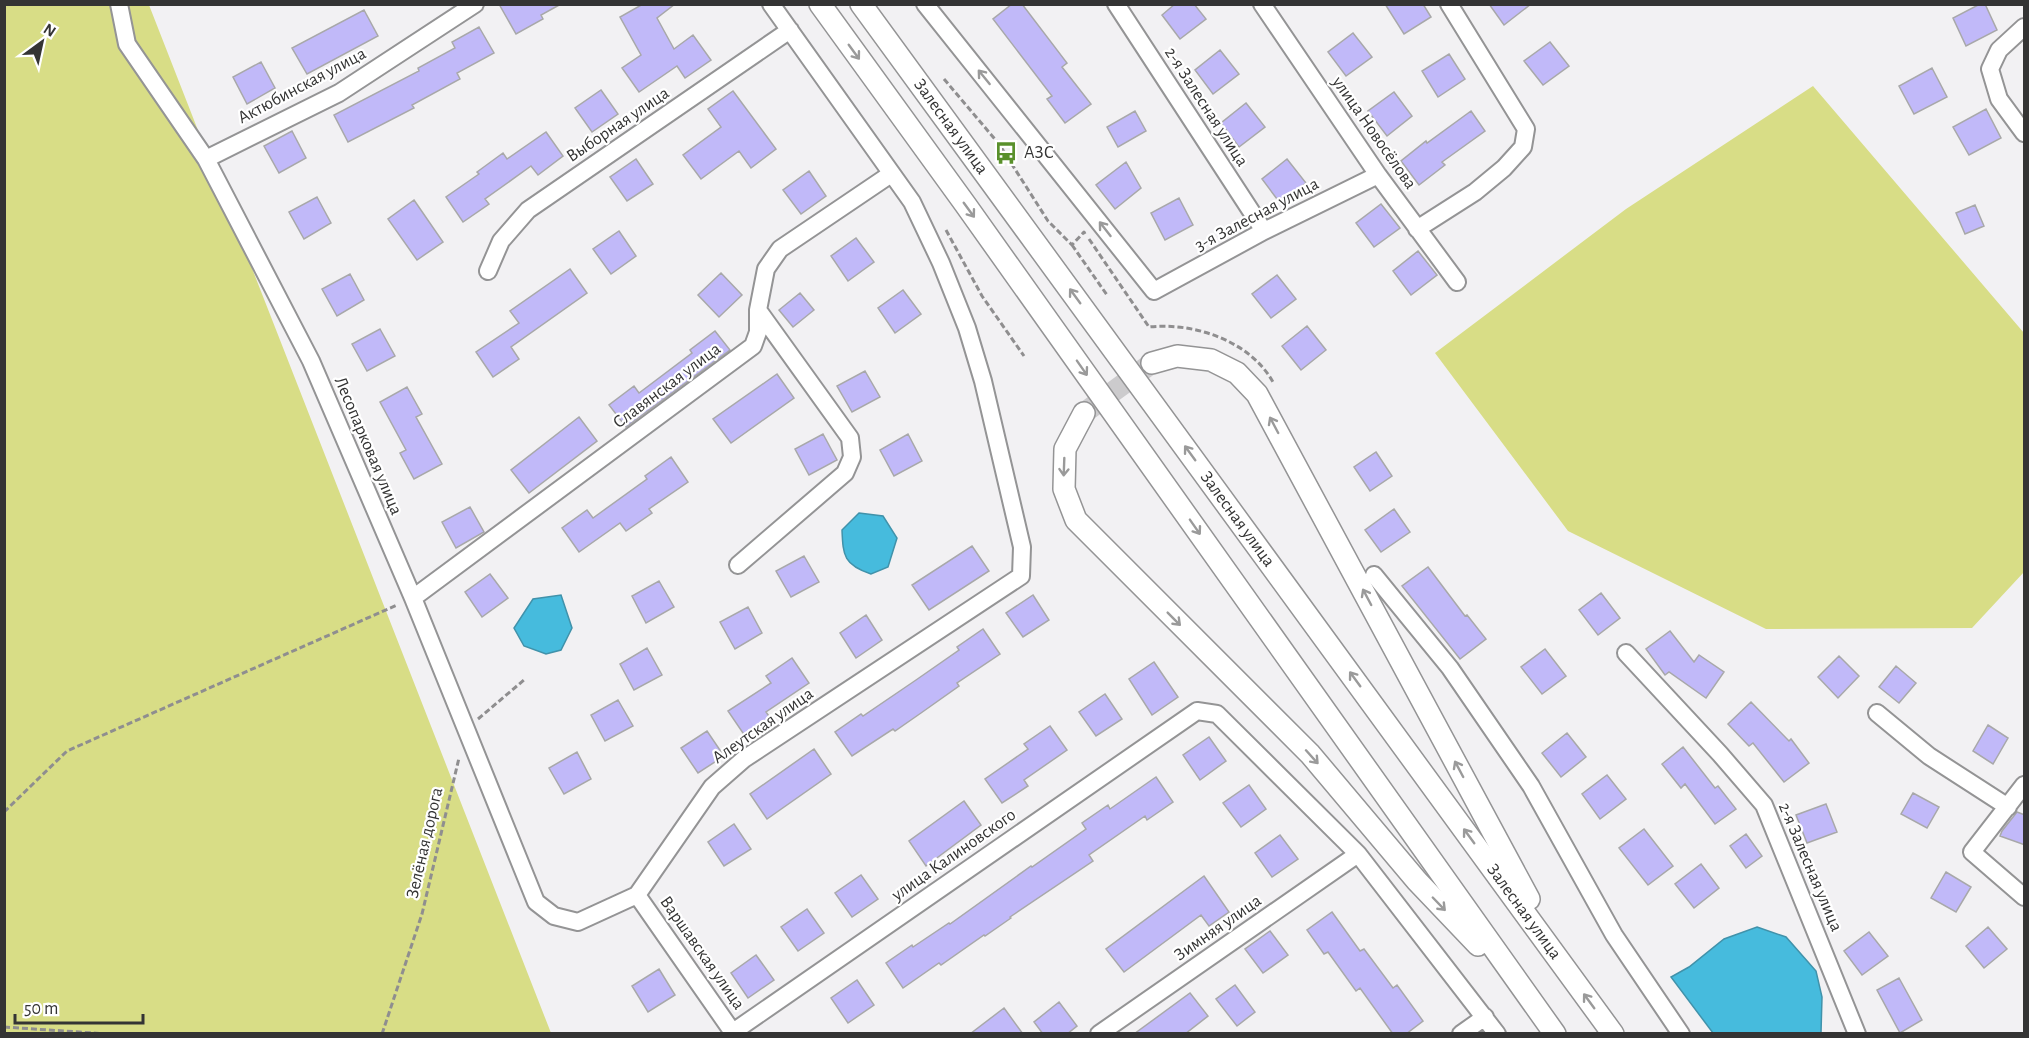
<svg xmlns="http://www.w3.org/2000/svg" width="2029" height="1038" font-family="'Alegreya Sans',sans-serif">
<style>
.green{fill:#d8dd86}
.water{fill:#46bbdd;stroke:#4192aa;stroke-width:1.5}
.building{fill:#c1b9f9;stroke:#a8a8a9;stroke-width:1.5}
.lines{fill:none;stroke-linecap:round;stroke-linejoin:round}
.major-tunnel{stroke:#cccbcd;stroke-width:21;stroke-dasharray:21 10;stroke-linecap:butt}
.minor-casing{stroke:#949495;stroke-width:20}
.major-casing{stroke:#949495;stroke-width:24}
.path{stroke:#8f8e8f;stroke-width:3;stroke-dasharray:6 3;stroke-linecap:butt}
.minor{stroke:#fff;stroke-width:16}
.major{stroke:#fff;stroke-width:21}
.oneway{stroke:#9a9a9a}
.labels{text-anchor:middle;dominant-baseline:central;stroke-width:4.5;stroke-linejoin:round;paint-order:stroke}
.street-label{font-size:18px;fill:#343434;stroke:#fff}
.poi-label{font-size:18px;fill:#343434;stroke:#fff;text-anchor:start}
</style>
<rect width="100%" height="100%" fill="#f2f1f3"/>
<!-- green -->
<path class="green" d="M5,5H149L551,1033L5,1034Z
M1813,86L2024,333V572L1972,628L1766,629L1568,531L1435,353L1626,209Z"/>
<!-- water -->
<path class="water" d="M859,513L883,516L897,538L888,567L871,574C844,565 843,556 842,530Z
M561,595L572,628L561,650L546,654L524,646L514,628L533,599Z
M1757,927L1786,937L1816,971L1822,997L1821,1033H1713L1671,977L1689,967L1724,939Z"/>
<!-- building -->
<path class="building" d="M499,4H561L541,15L543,19L516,34Z
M643,4H675L657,18L674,49L693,35L711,60L685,78L677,66L639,92L622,68L641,55L620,17Z
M1012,4H1022L1067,63L1062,67L1091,104L1065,123L1047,99L1052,96L993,19Z
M1175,4H1194L1206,19L1180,39L1162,15Z
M1385,4H1423L1431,17L1404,34Z
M1489,4H1531L1504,25Z
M1980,4H1985L1997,30L1966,46L1953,18Z
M364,10L378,36L307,74L292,48Z
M479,27L494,53L457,73L460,79L412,105L414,108L348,142L334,115L419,71L418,68L455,48L452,42Z
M1353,33L1372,57L1346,76L1328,52Z
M1550,42L1569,66L1543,85L1524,61Z
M1220,50L1239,74L1213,94L1195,70Z
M1449,54L1465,79L1438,97L1422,71Z
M261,62L275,88L247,104L233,77Z
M1932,68L1947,97L1914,114L1899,86Z
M601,90L618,114L592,132L575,108Z
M733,91L776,149L751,168L739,151L701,179L683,155L721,127L708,109Z
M1394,92L1412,116L1387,136L1368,111Z
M1246,103L1265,127L1239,147L1221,123Z
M1986,109L2001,138L1969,155L1953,127Z
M1135,111L1146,131L1118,147L1107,127Z
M1471,111L1485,131L1442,162L1445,165L1419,185L1401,161L1426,141L1427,143Z
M292,131L306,158L279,173L264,146Z
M546,132L563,156L538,175L531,166L485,199L489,204L463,222L446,197L479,174L477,172L503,153L507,159Z
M636,159L653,184L627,201L610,177Z
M1287,159L1306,183L1280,203L1262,179Z
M1126,162L1141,188L1115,209L1096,185Z
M809,171L826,196L801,214L783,190Z
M317,197L331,223L304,239L289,212Z
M1179,198L1193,225L1165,240L1151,213Z
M414,200L443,242L417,260L388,219Z
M1381,204L1400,228L1374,247L1356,223Z
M1975,205L1984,226L1965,234L1956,213Z
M619,231L636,256L611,274L593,249Z
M856,238L874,262L848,281L831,256Z
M1418,251L1437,275L1411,295L1393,271Z
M570,269L587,293L511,347L519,359L493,377L476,352L519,323L510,311Z
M721,273L742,295L719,317L698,295Z
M350,274L364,300L337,316L322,289Z
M1277,275L1296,299L1271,318L1252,294Z
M903,290L921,314L895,333L878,308Z
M800,293L814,310L793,327L779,310Z
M1307,326L1326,350L1301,370L1282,346Z
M380,329L395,356L367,371L352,344Z
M715,331L730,350L626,427L609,405L634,386L639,393L692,353L690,350Z
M865,371L880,397L852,412L837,386Z
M777,374L794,398L731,443L713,419Z
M407,387L422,414L416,417L442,464L414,479L400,453L406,450L380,402Z
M579,417L597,441L529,493L511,470Z
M823,434L837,460L809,475L795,449Z
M908,434L922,461L894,476L880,450Z
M1376,452L1392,476L1370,491L1354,467Z
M671,457L688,482L649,509L652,513L626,531L620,523L579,552L562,528L587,510L593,518L647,479L645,476Z
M470,507L484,532L456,548L442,522Z
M1394,509L1410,532L1381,552L1365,530Z
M972,546L989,571L929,610L912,585Z
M804,556L819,582L791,597L776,571Z
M1428,567L1465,616L1467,615L1486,639L1460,659L1402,586Z
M490,574L508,598L482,617L465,592Z
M659,581L674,607L646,623L632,596Z
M1601,593L1620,618L1598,635L1579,610Z
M1033,595L1049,620L1023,637L1006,613Z
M748,607L762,633L735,649L720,622Z
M866,615L882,640L856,658L840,633Z
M983,629L1000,654L957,683L959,686L921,713L895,731L893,729L852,756L835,732L861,714L863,716L916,680L959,650L957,647Z
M1670,631L1694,662L1699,655L1724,672L1706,698L1669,672L1665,675L1646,649Z
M647,648L662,675L634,690L620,664Z
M1545,649L1566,676L1542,694L1521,667Z
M1839,656L1859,676L1838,698L1818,677Z
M792,658L809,683L766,712L771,719L745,736L728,711L771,683L766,676Z
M1154,662L1178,697L1152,715L1129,679Z
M1896,666L1916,683L1899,703L1879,687Z
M1105,694L1122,719L1096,736L1079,712Z
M618,700L633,726L605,741L591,715Z
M1751,702L1789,741L1791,739L1809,763L1784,782L1753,743L1749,746L1728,724Z
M1988,725L2008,738L1993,764L1973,751Z
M1050,726L1067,750L1024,780L1028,786L1002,803L985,779L1028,749L1024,744Z
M707,731L724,756L698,773L681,748Z
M1567,733L1586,757L1561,777L1542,753Z
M1209,737L1226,761L1200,780L1183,755Z
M1683,747L1715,788L1718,786L1736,809L1715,824L1685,784L1681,788L1662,764Z
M814,749L831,774L767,819L750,794Z
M577,752L591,779L564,794L549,768Z
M1607,775L1626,799L1600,819L1582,794Z
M1156,777L1173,802L1147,820L1145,816L1089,855L1093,861L1010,917L1011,918L985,936L984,935L941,965L939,963L903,988L886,963L912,945L913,947L949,923L950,924L1031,866L1032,867L1086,829L1082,823L1108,805L1110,809Z
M1249,785L1266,809L1241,827L1223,803Z
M1913,793L1939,807L1927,828L1901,814Z
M964,801L981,825L926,866L909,841Z
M1826,804L1837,832L1807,843L1796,815Z
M2017,812L2025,815V845L2000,836L2002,831Z
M734,824L751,849L724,866L708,842Z
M1644,829L1673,866L1648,885L1619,848Z
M1746,834L1762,856L1746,868L1730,846Z
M1280,835L1298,859L1272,877L1255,853Z
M1701,864L1719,888L1694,908L1675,884Z
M1946,872L1971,887L1956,912L1931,898Z
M861,875L878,899L852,917L835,893Z
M1204,876L1229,912L1209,926L1201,915L1124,972L1106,949Z
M807,909L824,933L798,951L781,927Z
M1332,912L1360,951L1364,949L1393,988L1397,985L1423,1021L1406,1034H1393L1360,988L1356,991L1328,952L1324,954L1307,930Z
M1988,927L2007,949L1984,968L1966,946Z
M1270,931L1288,955L1263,973L1245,949Z
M1869,932L1888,956L1862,975L1844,951Z
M756,955L774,980L748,998L731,973Z
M659,969L675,995L648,1012L632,986Z
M1899,978L1922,1020L1900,1033L1877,990Z
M857,980L874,1005L848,1023L831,998Z
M1235,985L1255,1012L1237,1026L1216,999Z
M1190,993L1208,1016L1185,1034H1134Z
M1059,1002L1077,1026L1067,1034H1043L1034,1022Z
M1004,1008L1023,1034H970Z"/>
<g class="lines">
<!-- major-tunnel -->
<path class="major-tunnel" d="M1084,413L1152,363"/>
<!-- minor casing -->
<g class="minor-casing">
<path id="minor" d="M119,4L127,44L206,159L311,361L413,598L536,902L554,916L578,922L637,895L712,787L744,759L1021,576L1022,547L983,381L967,328L941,263L912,202L771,4
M925,4L1154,291L1264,231L1378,175
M1116,4L1264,231
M1262,4L1378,175L1457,282
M2024,27L1999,50L1990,69L1999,99L2024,133
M206,159L339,93L475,4
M1417,229L1475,192L1504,168L1523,147L1526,129L1449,4
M488,271L501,241L528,210L790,30
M738,565L845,473L852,457L850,438L758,310
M1374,575L1450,668L1531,786L1614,935L1681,1034
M413,598L753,346L758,332V310L766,269L780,249L891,174
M1626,653L1720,754L1764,805L1857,1034
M1877,713L1929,756L2008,807
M2024,785L1972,852L2024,897
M637,895L734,1034
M733,1032L1197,711L1217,714L1358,854L1497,1034
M1099,1034L1358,854
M1461,1034L1485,1017"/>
</g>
<!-- major casing -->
<g class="major-casing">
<g id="major">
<path d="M820,4L965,204L1555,1034"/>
<path id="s1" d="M861,4L1613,1034"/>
<path d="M1152,363L1177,356L1211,360L1237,373L1257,394L1529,899"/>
<path d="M1084,413L1065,449L1064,489L1076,520L1310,754L1417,881L1478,945"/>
</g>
</g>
<!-- path -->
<path class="path" d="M944,79L999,144L1048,221L1072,245L1084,232L1085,234
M946,230L982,296L1024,356
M1089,239L1149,327C1194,322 1250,341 1273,382
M1072,245L1107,295
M478,719L524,680
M4,812L67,751L397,605
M4,1027L109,1034
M382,1034L422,914L459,758"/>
<!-- minor -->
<use href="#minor" class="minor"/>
<!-- major -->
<use href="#major" class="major"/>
</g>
<!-- one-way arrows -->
<defs><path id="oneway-shaft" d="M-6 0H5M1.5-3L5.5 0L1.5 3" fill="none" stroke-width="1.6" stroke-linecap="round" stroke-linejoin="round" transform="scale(1.5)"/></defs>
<g class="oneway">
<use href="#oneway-shaft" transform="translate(854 52) rotate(54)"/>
<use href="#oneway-shaft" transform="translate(984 77) rotate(-129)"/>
<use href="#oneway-shaft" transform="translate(969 210) rotate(54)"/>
<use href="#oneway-shaft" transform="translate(1105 229) rotate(-128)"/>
<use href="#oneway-shaft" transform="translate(1075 296) rotate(-126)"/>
<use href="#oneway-shaft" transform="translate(1082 368) rotate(55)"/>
<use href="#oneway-shaft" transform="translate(1274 425) rotate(-118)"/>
<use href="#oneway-shaft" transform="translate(1190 453) rotate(-126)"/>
<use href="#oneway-shaft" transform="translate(1064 467) rotate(92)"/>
<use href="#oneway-shaft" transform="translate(1195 527) rotate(55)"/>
<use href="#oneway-shaft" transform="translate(1367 597) rotate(-118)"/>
<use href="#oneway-shaft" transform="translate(1174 619) rotate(45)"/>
<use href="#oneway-shaft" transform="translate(1355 679) rotate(-126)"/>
<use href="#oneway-shaft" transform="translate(1312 757) rotate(48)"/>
<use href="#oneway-shaft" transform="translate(1459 769) rotate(-118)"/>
<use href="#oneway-shaft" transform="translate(1469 836) rotate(-126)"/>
<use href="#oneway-shaft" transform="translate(1439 904) rotate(46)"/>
<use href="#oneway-shaft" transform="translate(1589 1001) rotate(-126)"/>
</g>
<!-- icons -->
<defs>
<g id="bus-bare" transform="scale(1.8)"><path d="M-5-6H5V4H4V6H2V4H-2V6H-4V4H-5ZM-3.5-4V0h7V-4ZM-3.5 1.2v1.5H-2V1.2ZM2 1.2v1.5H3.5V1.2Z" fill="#59902b" stroke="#fff" stroke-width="2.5" paint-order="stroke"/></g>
</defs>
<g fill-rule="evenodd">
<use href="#bus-bare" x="1006" y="153"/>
</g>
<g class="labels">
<!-- street labels -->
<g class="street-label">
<text transform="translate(302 86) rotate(-28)">Актюбинская улица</text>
<text transform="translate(1206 107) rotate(57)">2-я Залесная улица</text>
<text transform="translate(618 125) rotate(-34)">Выборная улица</text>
<text stroke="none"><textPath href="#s1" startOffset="152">Залесная улица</textPath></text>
<text transform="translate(1374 133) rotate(55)">улица Новосёлова</text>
<text transform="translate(1257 215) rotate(-28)">3-я Залесная улица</text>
<text transform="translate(667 386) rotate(-37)">Славянская улица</text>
<text transform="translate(368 446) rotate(67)">Лесопарковая улица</text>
<text stroke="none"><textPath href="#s1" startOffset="638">Залесная улица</textPath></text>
<text transform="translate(763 726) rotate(-35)">Алеутская улица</text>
<text transform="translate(425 843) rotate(-77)">Зелёная дорога</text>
<text transform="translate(954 855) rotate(-35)">улица Калиновского</text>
<text transform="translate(1810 867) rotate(67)">2-я Залесная улица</text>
<text stroke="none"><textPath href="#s1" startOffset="1124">Залесная улица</textPath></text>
<text transform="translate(1218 928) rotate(-35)">Зимняя улица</text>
<text transform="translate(702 953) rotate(55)">Варшавская улица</text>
</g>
<!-- poi labels -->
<g class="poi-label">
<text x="1024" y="153">АЗС</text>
</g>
</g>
<!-- border -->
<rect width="2029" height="1038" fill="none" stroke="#343434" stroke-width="12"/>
<!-- north arrow -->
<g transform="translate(42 42) rotate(33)" stroke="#ffffff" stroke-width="4.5" paint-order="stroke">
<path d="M0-4.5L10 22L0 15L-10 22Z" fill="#343434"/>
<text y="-9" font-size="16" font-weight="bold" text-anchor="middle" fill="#343434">N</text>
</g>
<!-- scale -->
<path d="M15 1014v9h128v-9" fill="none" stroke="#343434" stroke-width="3"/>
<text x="24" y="1014" font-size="18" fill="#343434" stroke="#ffffff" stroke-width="4.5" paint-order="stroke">50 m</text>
</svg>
